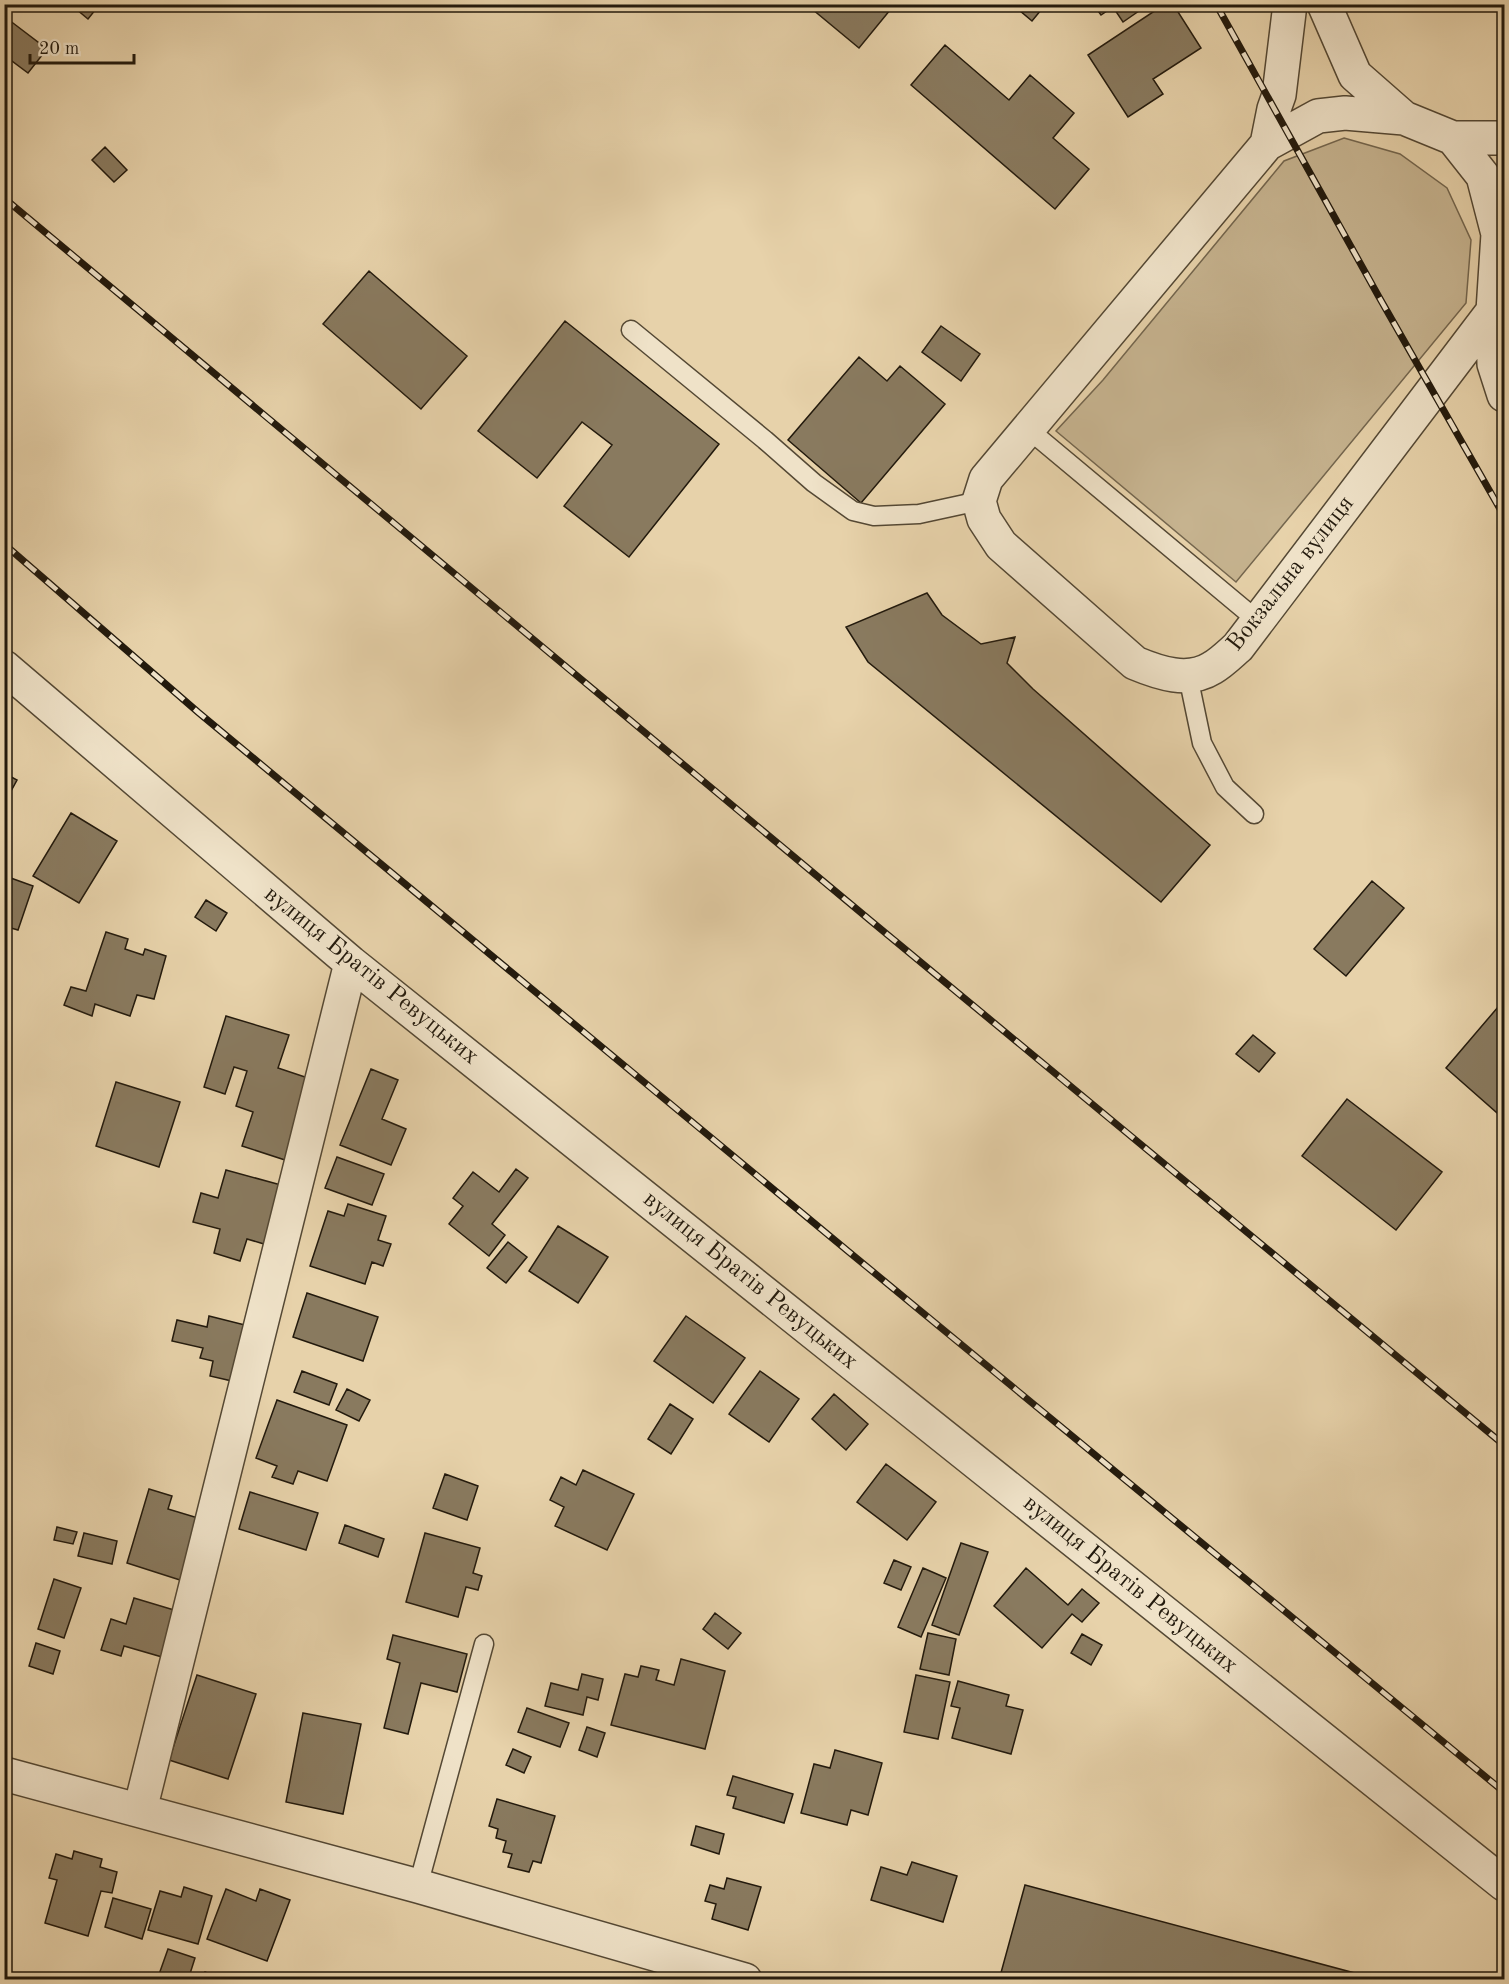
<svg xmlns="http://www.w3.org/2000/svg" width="1509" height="1984" font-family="'Old Standard TT',serif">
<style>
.green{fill:#c6b38f;stroke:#74664e;stroke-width:1.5}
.building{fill:#897a5f;stroke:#231a0d;stroke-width:1.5}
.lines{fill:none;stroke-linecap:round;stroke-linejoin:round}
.service-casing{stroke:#544834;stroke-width:21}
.minor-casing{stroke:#544834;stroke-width:36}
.service{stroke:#efe2c8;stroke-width:18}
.minor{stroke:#efe2c8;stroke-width:33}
.rail-casing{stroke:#231a0d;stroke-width:7}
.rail{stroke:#efe2c8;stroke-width:4.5;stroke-dasharray:14;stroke-linecap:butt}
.labels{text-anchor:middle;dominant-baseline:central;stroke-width:4.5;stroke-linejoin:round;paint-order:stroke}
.street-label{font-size:24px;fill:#231a0d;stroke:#efe2c8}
</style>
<rect width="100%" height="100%" fill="#e7d2aa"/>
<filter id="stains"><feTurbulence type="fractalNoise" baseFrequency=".00333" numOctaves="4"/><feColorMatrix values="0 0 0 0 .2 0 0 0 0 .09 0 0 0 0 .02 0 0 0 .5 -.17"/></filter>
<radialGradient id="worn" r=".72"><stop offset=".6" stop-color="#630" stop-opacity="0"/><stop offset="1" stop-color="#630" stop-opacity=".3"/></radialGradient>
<!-- green -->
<path class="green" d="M1344,138L1400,154L1447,188L1471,240L1466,303L1236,582L1056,431L1103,380L1284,161Z"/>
<!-- building -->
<path class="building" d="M70,4H100L88,19Z
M806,4H895L859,48Z
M1012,4H1046L1032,21Z
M1093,4H1149L1123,22L1113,7L1101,15Z
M1165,4H1173L1201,48L1153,79L1163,94L1128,117L1088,55Z
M9,20L47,49L28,73L4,55V26Z
M945,45L1009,100L1030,75L1074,113L1053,138L1089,169L1055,209L911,85Z
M105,147L127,170L114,182L92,160Z
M369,271L467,356L421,409L323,324Z
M565,321L719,444L629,557L564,506L612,445L582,422L537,478L478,431Z
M941,326L980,354L961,381L922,352Z
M859,357L887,381L900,366L945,404L861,503L788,440Z
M927,593L942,615L981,644L1015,637L1007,663L1033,689L1210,845L1161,902L868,662L846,627Z
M4,773L17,780L4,804Z
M71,813L117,841L79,903L33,876Z
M8,877L33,886L18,930L4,926V889Z
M1372,881L1404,908L1346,976L1314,949Z
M206,900L227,913L216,931L195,917Z
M106,932L128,939L125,949L143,955L145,949L166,956L154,999L137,995L130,1016L95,1004L92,1016L64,1005L71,987L86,991Z
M1504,1000V1119L1446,1068Z
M226,1016L289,1035L278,1068L311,1079L285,1160L242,1146L253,1112L236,1106L247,1071L234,1067L225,1094L204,1087Z
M1253,1035L1275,1053L1259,1072L1236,1054Z
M371,1069L398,1080L382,1119L406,1129L391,1165L340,1145Z
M116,1082L180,1102L159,1167L96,1146Z
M1347,1099L1442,1172L1396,1230L1302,1156Z
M337,1157L384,1174L372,1205L325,1188Z
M516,1169L528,1178L492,1224L505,1235L489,1256L449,1224L463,1206L453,1198L473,1172L499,1192Z
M226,1170L281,1185L264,1244L247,1239L240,1261L214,1253L220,1229L193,1222L201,1193L218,1198Z
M348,1204L386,1216L378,1240L391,1244L383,1266L372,1262L365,1284L310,1266L328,1211L344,1216Z
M558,1226L608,1257L578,1303L529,1271Z
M508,1242L527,1257L506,1283L487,1268Z
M307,1293L378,1317L363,1361L293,1337Z
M209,1316L245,1325L232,1381L210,1376L213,1361L200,1358L203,1348L172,1341L177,1320L207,1327Z
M686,1316L745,1358L713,1403L654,1361Z
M302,1371L337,1384L329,1405L294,1392Z
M760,1371L799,1399L769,1442L729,1414Z
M347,1389L370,1400L359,1421L336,1410Z
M834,1394L868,1424L846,1450L812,1419Z
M277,1400L347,1425L327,1481L298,1471L293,1484L272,1477L277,1466L256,1458Z
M670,1404L693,1419L671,1454L648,1439Z
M886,1464L936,1502L907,1540L857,1502Z
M583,1470L634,1494L607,1550L555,1526L564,1507L550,1500L561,1477L576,1485Z
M445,1474L478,1486L467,1520L433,1508Z
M149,1489L172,1496L168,1509L198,1518L180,1580L127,1563Z
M250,1492L318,1513L306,1550L239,1529Z
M345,1525L384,1539L378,1557L339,1543Z
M57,1527L77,1532L73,1544L54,1540Z
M84,1533L117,1541L112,1564L78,1556Z
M425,1533L480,1548L473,1573L482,1576L478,1590L466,1587L458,1617L406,1602Z
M961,1543L988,1552L959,1635L932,1625Z
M894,1560L911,1567L901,1590L884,1583Z
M923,1568L946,1578L921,1637L898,1627Z
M1026,1568L1068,1605L1082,1589L1099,1603L1082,1622L1072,1614L1042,1648L994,1606Z
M54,1579L81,1588L64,1638L38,1629Z
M134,1598L184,1613L169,1659L124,1646L121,1656L101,1650L111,1619L126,1624Z
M715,1613L741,1633L728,1649L703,1629Z
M928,1633L956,1639L949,1675L920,1669Z
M1082,1634L1102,1645L1091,1665L1071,1653Z
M393,1635L467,1654L457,1692L421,1683L408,1734L384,1728L400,1663L387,1659Z
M36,1643L60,1651L53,1674L29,1666Z
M681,1659L725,1671L705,1749L611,1725L625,1674L638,1677L641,1666L659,1670L656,1680L674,1685Z
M582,1674L603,1679L598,1700L587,1697L583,1715L545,1706L551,1683L578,1690Z
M197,1675L256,1694L228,1779L169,1760Z
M916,1675L950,1682L938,1739L904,1732Z
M958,1681L1009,1695L1006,1706L1023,1710L1011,1754L952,1738L960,1708L951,1706Z
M527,1708L569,1723L560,1747L518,1732Z
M303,1713L361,1724L343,1814L286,1802Z
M587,1727L605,1733L597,1757L579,1750Z
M513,1749L531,1757L524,1773L506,1765Z
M835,1750L882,1763L868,1815L851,1810L847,1825L801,1813L814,1764L830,1768Z
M733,1776L793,1794L784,1823L733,1808L736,1797L727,1795Z
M497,1799L555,1816L541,1863L533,1861L529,1872L508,1867L512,1854L503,1852L506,1841L496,1838L498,1829L489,1826Z
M696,1826L724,1834L719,1854L691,1845Z
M74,1851L102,1859L100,1867L117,1872L112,1893L101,1891L88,1936L45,1923L57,1880L49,1878L56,1854L72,1859Z
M912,1862L957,1876L943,1922L871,1900L881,1867L907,1875Z
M727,1878L761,1887L748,1930L712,1919L716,1904L705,1901L710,1885L724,1889Z
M1025,1885L1381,1980H999Z
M184,1887L212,1896L198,1944L148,1930L160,1891L181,1897Z
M226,1889L256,1901L260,1889L290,1900L267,1961L207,1939Z
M113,1898L151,1909L142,1939L105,1927Z
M168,1949L195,1958L188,1980H157Z
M205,1972L224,1980H203Z"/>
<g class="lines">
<!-- service casing -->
<g class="service-casing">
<path id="service" d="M631,330L765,440L814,483L853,511L874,516L919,514L979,501
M1028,429L1258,621
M1188,676L1202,743L1225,787L1254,814
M418,1886L484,1644"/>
</g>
<!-- minor casing -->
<g class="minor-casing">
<path id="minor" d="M1324,4L1355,75L1404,118
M1453,138H1504
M1267,144L1318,116L1345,113L1404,118L1453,138L1483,176L1498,234L1493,311L1238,647C1230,654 1221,663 1212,668C1188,683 1159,673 1135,663L1001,545L984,519L979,501L986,479L1267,144L1274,109L1279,95L1290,4
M1497,304L1493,311L1494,364L1504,395
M4,667L351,963L1504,1884
M4,1774L418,1886L745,1980
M140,1810L351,963"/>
</g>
<!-- service -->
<use href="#service" class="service"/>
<!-- minor -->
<use href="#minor" class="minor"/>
<!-- rail casing -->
<g class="rail-casing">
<path id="rail" d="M1216,4L1379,297L1504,516
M4,198L871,921L1504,1445
M4,544L199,713L849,1252L1504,1792"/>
</g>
<!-- rail -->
<use href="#rail" class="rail"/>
</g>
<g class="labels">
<!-- street labels -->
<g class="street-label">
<text transform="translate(1291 574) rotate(-52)">Вокзальна вулиця</text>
<text transform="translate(371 976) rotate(39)">вулиця Братів Ревуцьких</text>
<text transform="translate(750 1281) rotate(39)">вулиця Братів Ревуцьких</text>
<text transform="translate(1130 1585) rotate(39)">вулиця Братів Ревуцьких</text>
</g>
</g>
<!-- margin -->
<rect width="1509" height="1984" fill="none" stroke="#e7d2aa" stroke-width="24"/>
<rect x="6" y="6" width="1497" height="1972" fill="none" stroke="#231a0d" stroke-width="3"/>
<rect x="12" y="12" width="1485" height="1960" fill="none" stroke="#231a0d" stroke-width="1.5"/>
<!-- scale -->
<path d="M30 54v9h104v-9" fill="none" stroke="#231a0d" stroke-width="3"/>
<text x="39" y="54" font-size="18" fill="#231a0d" stroke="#efe2c8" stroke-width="4.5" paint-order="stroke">20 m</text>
<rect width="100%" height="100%" filter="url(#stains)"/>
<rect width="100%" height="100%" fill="url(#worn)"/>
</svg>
